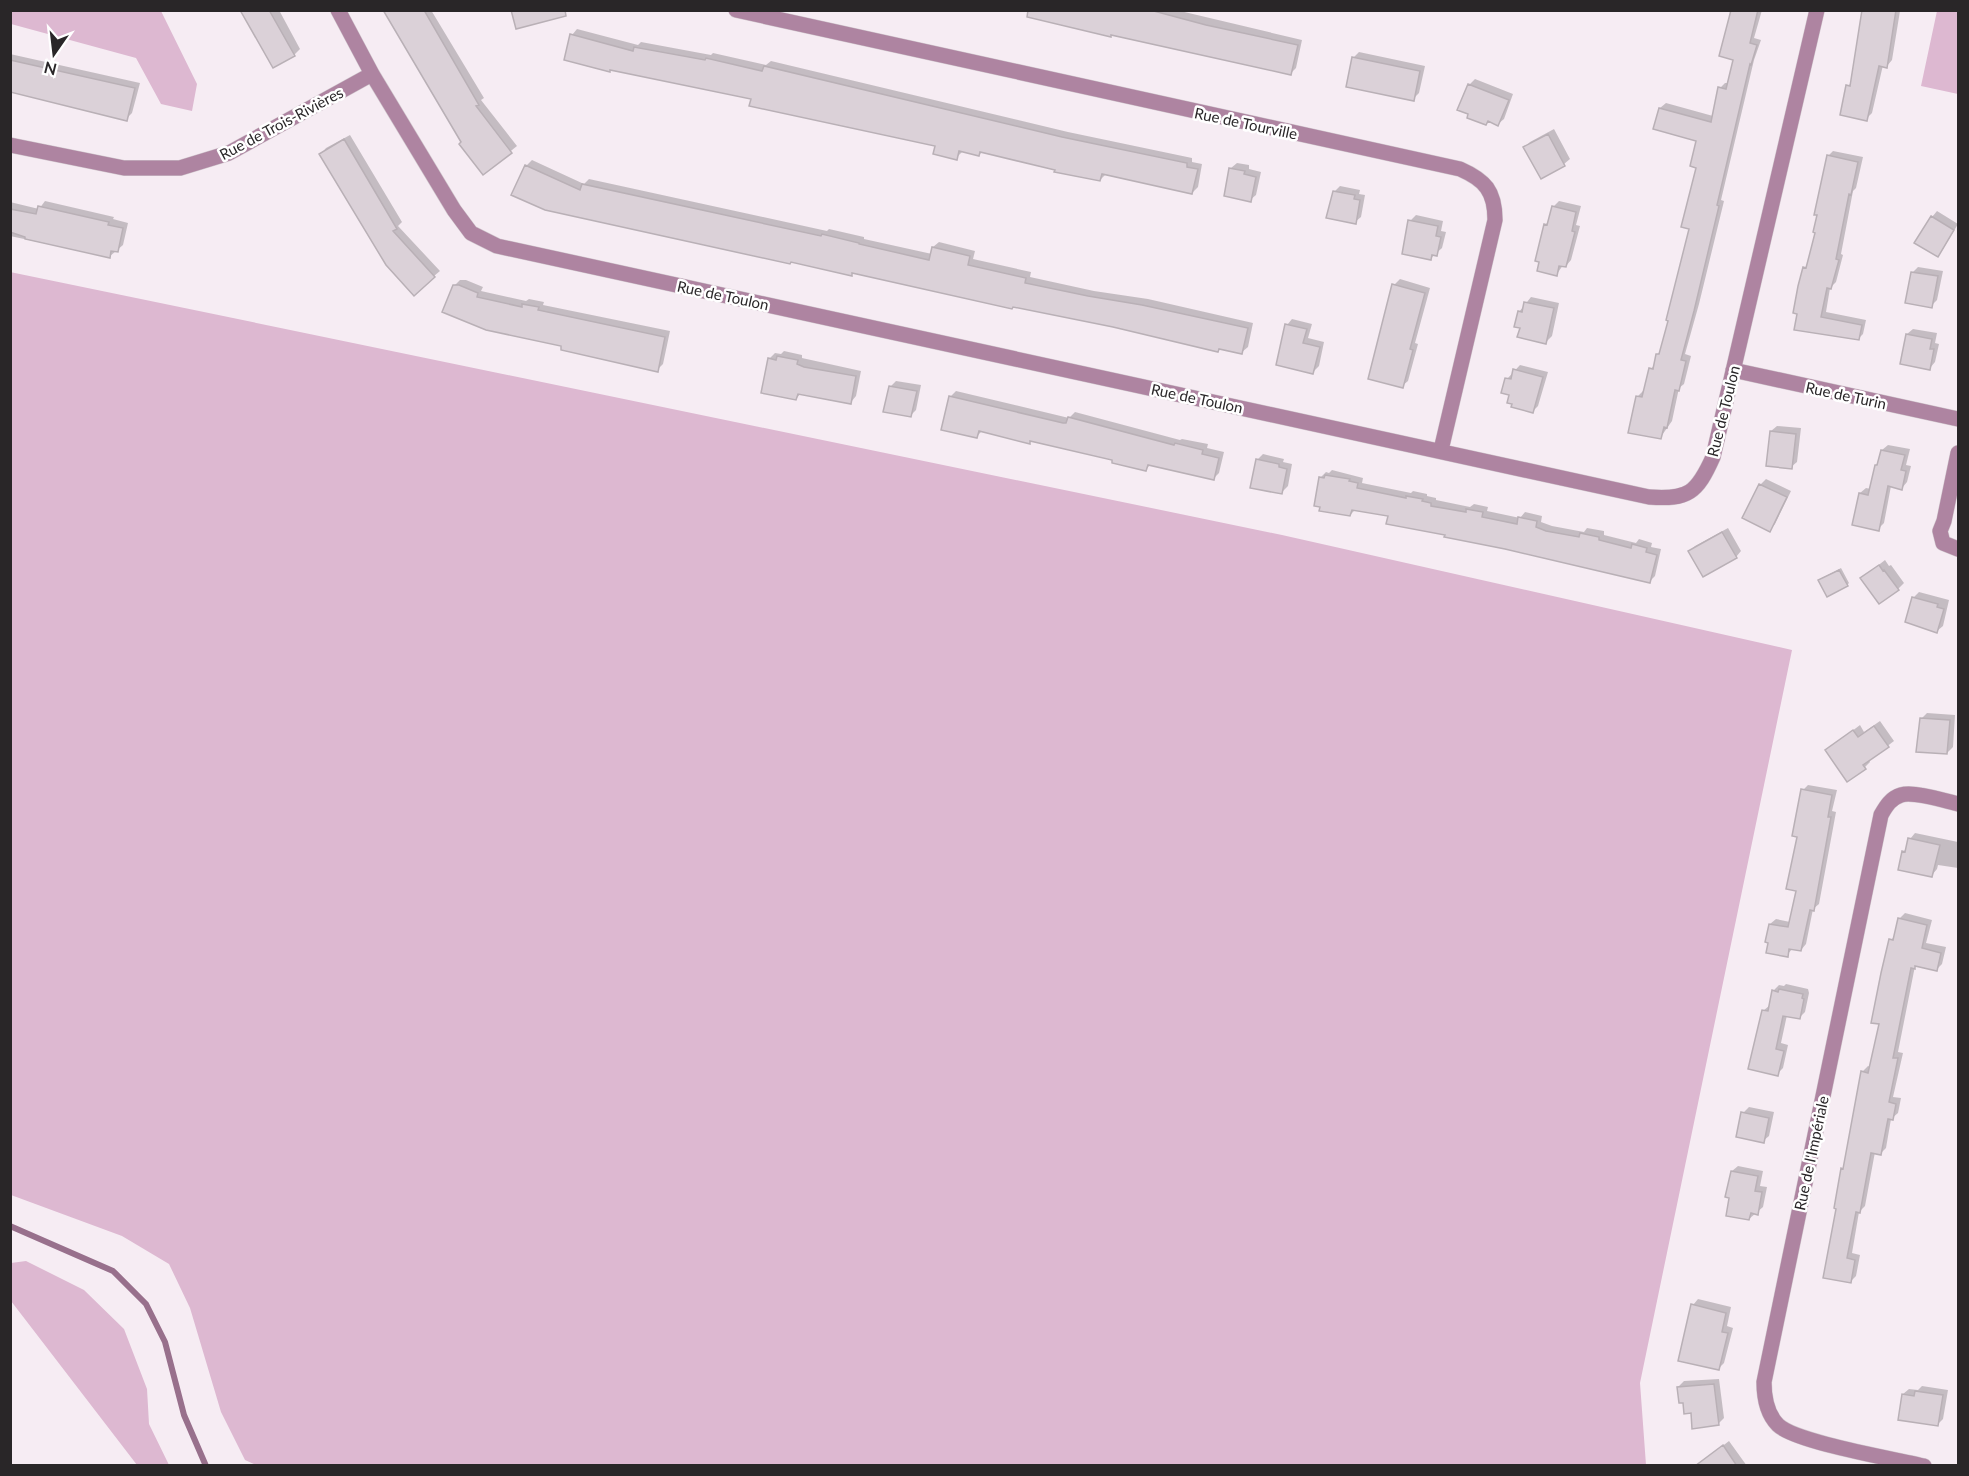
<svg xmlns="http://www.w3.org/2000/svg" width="1969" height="1476" font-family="Lato,sans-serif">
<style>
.green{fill:#ddb8d1}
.shadow{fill:#0003}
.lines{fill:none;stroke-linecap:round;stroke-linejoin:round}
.stream{stroke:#98708c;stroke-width:6}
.building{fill:#dbd1d8;stroke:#b9b0b6;stroke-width:1.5}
.street-casing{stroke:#d1c8ce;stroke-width:16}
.street{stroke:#ae84a1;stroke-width:15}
.labels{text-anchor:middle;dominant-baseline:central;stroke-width:5;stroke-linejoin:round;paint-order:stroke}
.street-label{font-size:15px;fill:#292628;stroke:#fff}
</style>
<rect width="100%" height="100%" fill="#f6ecf3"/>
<!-- green -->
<path class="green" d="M10,11H161L197,84L192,111L161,104L136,58L11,24Z
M1937,11H1958V94L1921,86Z
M10,272L1282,535L1792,650L1640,1383L1646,1465L258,1466L245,1460L221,1412L190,1308L169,1264L122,1236L11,1195Z
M26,1261L84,1290L124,1329L147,1389L149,1424L169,1465H137L11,1301V1263Z"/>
<!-- shadow -->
<path class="shadow" d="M242,10H279L300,49L294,55Z
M384,10H431L484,98L481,100L517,146L484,173Z
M1052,10H1176L1302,40L1296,68L1290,74Z
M1732,10H1762L1754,38L1761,40L1754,60L1721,200L1724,201L1699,304L1685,354L1691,356L1684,384L1679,388L1672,421L1660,438L1637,397L1643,391L1645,392L1651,369L1655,364L1658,354L1661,351L1691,228L1698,167V139L1660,108L1666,103L1713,116L1720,88L1725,83H1729L1735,59Z
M1870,10H1902L1900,11L1892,60L1887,66L1883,65L1872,113L1866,119L1848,86L1853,81Z
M577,29L638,45L641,42L711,55L713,53L766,65L771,61L1068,132L1192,158V162L1202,164L1198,187L1192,193L1106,174L1100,180L983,151L979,155L963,151L956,158L937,145L753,97L572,35Z
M1359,52L1425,66L1419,93L1413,99L1353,58Z
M10,54L140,83L132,113L126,119L10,90Z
M1475,79L1513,94L1504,119L1498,124L1489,120L1486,123L1469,85Z
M1554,129L1570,159L1564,164L1541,177L1525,147L1530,142Z
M350,135L402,222L398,226L440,271L434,276L321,154L326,148Z
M1833,151L1863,157L1856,188L1853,191L1841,254L1843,255L1836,282L1830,288L1826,312L1866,320L1863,334L1858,339L1795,328L1804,268L1809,264L1817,231L1828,156Z
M532,160L584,184L589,179L827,231L829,229L864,237V239L932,254L933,247L939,242L975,251L973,259L1031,272L1030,277L1094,291L1148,299L1253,323L1248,347L1242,352L854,272L851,274L545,209L526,166Z
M1237,163L1249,165V169L1261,172L1256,195L1250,200L1231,168Z
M1340,186L1360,190L1359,194L1365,195L1361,217L1355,222L1334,192Z
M45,201L114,217L113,219L128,223L123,245L109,257L10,236V202L39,209Z
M1559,201L1581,206L1576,225L1580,226L1571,260L1566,266L1563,265L1557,274L1545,225L1550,220L1553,207Z
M1937,211L1958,224L1943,249L1937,255L1932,217Z
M1416,215L1443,221L1441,231L1446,232L1442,248L1431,258L1410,221Z
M1918,267L1943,271L1937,300L1931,306L1913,272Z
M1400,279L1430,288L1415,343L1418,344L1408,381L1402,386L1394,285Z
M460,280H466L483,287L481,291L526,301L529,299L544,302L543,305L670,331L663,364L657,370L563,345L454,286Z
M1531,297L1559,303L1552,336L1546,342L1521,327L1519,312Z
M1292,319L1312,324L1308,338L1324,342L1319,366L1313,372L1287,325Z
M1913,329L1937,333L1935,343L1939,344L1935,362L1930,368L1902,363L1907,334Z
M784,351L802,355V358L861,371L856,396L851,402L801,393L796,399L769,359L775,353L781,354Z
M1520,365L1548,372L1538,406L1533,411L1511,394L1507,379Z
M896,381L921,385L916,410L911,415L890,387Z
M956,391L1069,418L1075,412L1180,440L1182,439L1208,444L1207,448L1224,452L1219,473L1214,478L1151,464L1145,470L1114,459L1032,439L1029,442L982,431L977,436L950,397Z
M1777,426L1801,428L1797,462L1791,467L1771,431Z
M1888,445L1910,449L1906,465L1911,466L1907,482L1902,488L1891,486L1884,523L1878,529L1860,493L1866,488L1871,489L1876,465L1880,462L1882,450Z
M1263,454L1284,459L1283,462L1292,464L1288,486L1282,492L1257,460Z
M1332,470L1363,478L1362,483L1411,493L1413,491L1427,494V496L1436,498V500L1470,507L1474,504L1488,507L1487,511L1520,518L1525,512L1542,516L1541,522L1552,526L1584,532L1587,528L1604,531V535L1636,543L1639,539L1652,543L1651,547L1661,549L1655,576L1650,581L1447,534L1389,515L1356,509L1350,515L1320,478L1326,472L1329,473Z
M1766,479L1791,491L1775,524L1770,530L1744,517L1760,485Z
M1728,528L1741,551L1736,557L1690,551L1695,546Z
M1885,560L1889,566L1891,565L1904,583L1898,589L1862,578Z
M1841,568L1849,583L1847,585L1822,578Z
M1919,592L1949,600L1943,626L1937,631L1913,598Z
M1927,713L1955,715L1953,747L1947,753L1921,719Z
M1880,721L1894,741L1869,760L1870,762L1865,767L1827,750L1860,725L1864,732Z
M1808,785L1837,790L1832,811L1836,812L1819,904L1813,909L1806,944L1801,950L1793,948L1787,955L1770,924L1776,919L1790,922L1797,890L1799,836L1803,790Z
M1915,833L1958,842V868L1938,865L1937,869L1932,875L1903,852L1908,847L1910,839Z
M1905,913L1932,920L1926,943L1946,947L1942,964L1937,969L1917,965L1915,966L1898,1052L1903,1053L1893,1097L1901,1098L1898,1113L1891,1119L1886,1148L1881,1153L1875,1152L1865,1206L1859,1212L1852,1253L1860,1255L1856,1276L1850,1282L1838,1207L1842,1169L1845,1166L1862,1072L1868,1066L1871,1067L1880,1023L1891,940L1895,936L1899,919Z
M1786,984L1808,989L1809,993L1805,1012L1799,1018L1787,1015L1781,1043L1788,1045L1783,1068L1777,1074L1763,1011L1770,1005L1773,991L1779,985L1784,986Z
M1749,1107L1774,1112L1769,1136L1763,1141L1743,1113Z
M1738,1166L1763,1171L1760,1186L1767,1187L1763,1207L1749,1219L1732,1171Z
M1698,1299L1731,1307L1727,1326L1733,1328L1724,1363L1719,1368L1693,1305Z
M1719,1379L1724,1418L1718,1424L1692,1411L1684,1401L1678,1387L1684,1381Z
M1922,1386L1948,1390L1943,1419L1937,1425L1903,1394L1909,1389L1918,1390Z
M1729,1441L1747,1466H1707L1703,1461Z"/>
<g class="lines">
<!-- stream -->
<path class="stream" d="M10,1226L113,1271L146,1304L165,1342L184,1415L206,1466"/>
</g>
<!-- building -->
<path class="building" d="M240,10H269L295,56L273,68Z
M383,10H424L479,105L476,106L512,153L483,175L459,144L461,142Z
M511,10H565L566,16L516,29Z
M1028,10H1150L1206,25L1298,45L1291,75L1111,35V37L1027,17Z
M1731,10H1758L1750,43L1757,45L1751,65L1750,64L1717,205L1719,206L1694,311L1681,360L1686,361L1679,391L1675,390L1667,428L1664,427L1661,439L1628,433L1636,396L1642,397L1649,368L1653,369L1656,354H1659L1668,321L1666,320L1689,229L1681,227L1696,168L1690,166L1696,141L1653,129L1659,108L1711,122L1718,87L1726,89L1733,60L1719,56Z
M1862,10H1896L1887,68L1879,66L1867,121L1840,115L1846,85L1850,86Z
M570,34L633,51L634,47L705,60L706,58L762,71L764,66L1062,137L1187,163V167L1198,169L1192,194L1102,174L1100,181L1054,172L1055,170L980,152L979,156L959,151L957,160L933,154L935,146L749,106L751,99L610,70V72L564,60Z
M1352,57L1420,71L1414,101L1346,87Z
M10,60L135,88L127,121L10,92Z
M1468,84L1509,100L1498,126L1488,121L1486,125L1467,118L1468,114L1457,110Z
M1548,134L1565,166L1541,179L1523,147Z
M344,139L397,229L393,231L435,277L414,296L386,265L319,154Z
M1827,155L1858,162L1851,195L1849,194L1836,259L1839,260L1831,289L1827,288L1821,317L1862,325L1859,340L1794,330L1797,314L1793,313L1798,286L1803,267L1806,268L1815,233L1813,232L1817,215H1814Z
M525,165L580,190L582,184L821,236L822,234L859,243V244L929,260L932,247L970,256L968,265L1026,278L1025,283L1088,296L1142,305L1248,328L1242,354L1219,349L1218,352L1113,327L1013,307L1012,309L852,273V276L791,262L790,264L545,210L511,195Z
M1229,168L1245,171L1244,174L1256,177L1251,202L1224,196Z
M1333,191L1355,195L1354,199L1360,200L1356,224L1326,218Z
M38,206L109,222L108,225L123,228L118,252L111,251L110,258L25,239V237L10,232V209L36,214Z
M1552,206L1576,212L1572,231L1575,232L1566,267L1559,266L1557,276L1537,271L1539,262L1535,261L1544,224L1547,225Z
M1931,216L1954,230L1938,257L1914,243Z
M1408,220L1438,226L1436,236L1441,237L1437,256L1432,255L1431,260L1402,254Z
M1911,272L1938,276L1932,308L1905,303Z
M1392,284L1425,293L1410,349L1413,350L1403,388L1368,379Z
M453,285H459L478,293L477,297L522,307V304L539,307L538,310L665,337L658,372L561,350V346L486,330L442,312Z
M1524,302L1554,308L1546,344L1517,337L1520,328L1514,327L1518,311L1522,312Z
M1285,324L1307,329L1303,343L1320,347L1313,374L1276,365Z
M1906,334L1932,339L1930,349H1934L1930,370L1900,364Z
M777,356L798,360L797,364L804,367L856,376L851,404L798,394L796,400L761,393L768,358L776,360Z
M1513,369L1543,377L1533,413L1511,407L1512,404L1507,403L1509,395L1501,393L1505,378L1511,379Z
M889,386L917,391L911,417L883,412Z
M949,396L1063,423H1066L1068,417L1174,445L1175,443L1203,450L1202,454L1219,458L1214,480L1148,465L1146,471L1112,463V460L1030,441V444L979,431L977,438L941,430Z
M1770,431L1796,434L1792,469L1766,466Z
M1881,450L1905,455L1901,470L1906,471L1902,490L1888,486L1879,531L1852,525L1859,493L1868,495L1875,465H1877Z
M1256,459L1279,464V467L1287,469L1282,494L1250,488Z
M1325,475L1350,479L1349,481L1358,483L1357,488L1406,498V496L1423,499L1422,501L1431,503V506L1466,512V509L1483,512L1482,517L1517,524L1518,517L1537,521L1536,527L1546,531L1579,537L1580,533L1599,537V540L1631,548L1632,544L1647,548L1646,552L1657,555L1650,583L1505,549L1444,537L1445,535L1386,524L1388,516L1352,510L1350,516L1319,511L1320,507L1314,506L1319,477L1324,478Z
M1759,484L1787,497L1770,532L1742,518Z
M1722,532L1737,558L1703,577L1688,551Z
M1879,565L1883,571L1884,570L1899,590L1879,604L1860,578Z
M1839,570L1848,586L1827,597L1818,580Z
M1912,597L1938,604L1937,607L1944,609L1937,633L1905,622Z
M1920,718L1950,720L1947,754L1916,752Z
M1874,726L1889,747L1863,765L1866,769L1847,782L1825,750L1853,730L1858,737Z
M1801,789L1832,795L1828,817H1831L1814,911L1810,910L1801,951L1789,949L1788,957L1766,953L1768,943L1765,942L1769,924L1788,927L1796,891L1786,889L1797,837L1792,836Z
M1908,838L1940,845L1932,877L1898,870L1902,851L1905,852Z
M1898,918L1927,925L1922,948L1941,953L1937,971L1915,966V969L1911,968L1893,1058H1898L1889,1102L1896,1104L1893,1120L1888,1119L1881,1155L1871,1153L1860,1213L1856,1212L1847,1258L1855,1260L1851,1283L1823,1278L1836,1209L1834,1208L1841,1168L1843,1169L1861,1071L1868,1073L1879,1024L1871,1023L1881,973L1889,939L1893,940Z
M1779,989L1803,994L1802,998L1804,999L1800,1019L1783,1016L1776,1049L1784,1051L1778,1076L1748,1069L1762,1010L1768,1011L1772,990L1778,992Z
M1741,1112L1769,1118L1764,1143L1736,1137Z
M1731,1171L1758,1176L1755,1191L1762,1192L1758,1215L1751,1213L1749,1220L1726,1216L1729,1198L1725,1197Z
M1691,1304L1726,1313L1722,1332L1728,1333L1719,1370L1678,1361Z
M1714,1384L1719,1425L1692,1429L1691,1413L1684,1414L1683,1403H1679L1677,1387Z
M1915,1391L1943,1395L1938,1426L1898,1420L1902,1394L1914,1396Z
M1723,1445L1737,1466H1695Z"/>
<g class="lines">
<!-- street casing -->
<g class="street-casing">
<path id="street" d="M338,10L372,74L454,210L471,233L497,246L1649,497C1688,500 1697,493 1713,457L1817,10
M736,10L1460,169C1485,180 1495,191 1495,220L1441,450
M10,145L124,168H180L229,153L372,74
M1733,370L1958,419
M1958,453L1944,521L1940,531L1943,543L1958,549
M1924,1466C1895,1459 1795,1442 1778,1425C1767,1414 1764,1397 1764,1382L1881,815C1886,806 1891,798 1901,795C1914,791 1945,801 1958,804"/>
</g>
<!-- street -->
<use href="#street" class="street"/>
</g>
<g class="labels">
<!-- street labels -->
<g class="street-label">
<text transform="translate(281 123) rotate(-28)">Rue de Trois-Rivières</text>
<text transform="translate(1246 123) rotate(12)">Rue de Tourville</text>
<text transform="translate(723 295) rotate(12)">Rue de Toulon</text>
<text transform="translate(1846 395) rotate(12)">Rue de Turin</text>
<text transform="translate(1197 398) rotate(12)">Rue de Toulon</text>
<text transform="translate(1723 411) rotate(-76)">Rue de Toulon</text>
<text transform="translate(1811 1153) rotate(-78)">Rue de l'Impériale</text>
</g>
</g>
<!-- border -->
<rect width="1969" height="1476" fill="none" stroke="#292628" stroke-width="24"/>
<!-- north arrow -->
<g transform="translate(54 54) rotate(194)" stroke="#ffffff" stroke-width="4.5" paint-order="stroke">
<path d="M0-4.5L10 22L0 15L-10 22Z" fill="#292628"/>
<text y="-9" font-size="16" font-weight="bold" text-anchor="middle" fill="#292628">N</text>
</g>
</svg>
